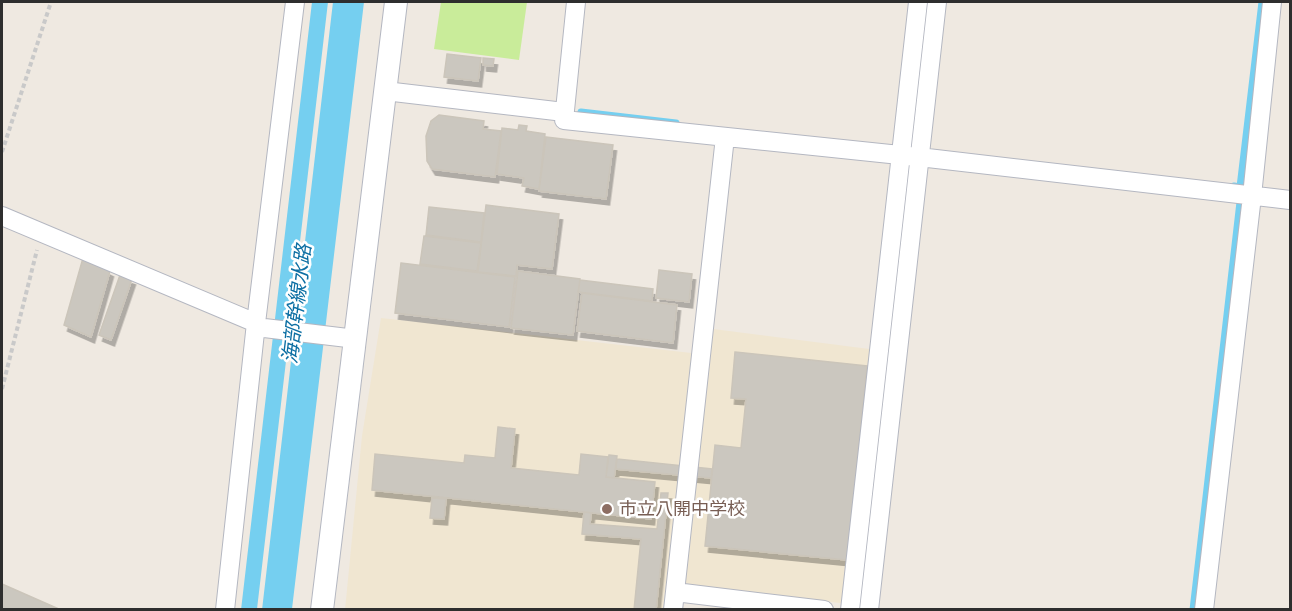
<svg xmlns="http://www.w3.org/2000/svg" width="1292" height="611" font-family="'Nunito Sans','Noto Sans JP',sans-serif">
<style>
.education{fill:#f0e6d1}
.pitch{fill:#c9ec9a}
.water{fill:#75cff0}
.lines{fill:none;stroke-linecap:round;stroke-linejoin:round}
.stream{stroke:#75cff0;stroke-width:7}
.building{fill:#cbc7bf;stroke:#cbc5ba;stroke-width:1.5;filter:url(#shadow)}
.minor-casing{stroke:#b4b7c1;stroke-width:20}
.tertiary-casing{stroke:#b4b7c1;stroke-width:24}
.path{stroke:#c9c9c9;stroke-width:4;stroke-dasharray:4.5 3;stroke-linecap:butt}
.minor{stroke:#fff;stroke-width:18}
.tertiary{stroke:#fff;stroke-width:22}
.education-dot{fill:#8d6e63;stroke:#fff;stroke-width:2}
.labels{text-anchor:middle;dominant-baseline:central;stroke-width:5;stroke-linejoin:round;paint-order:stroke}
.education-label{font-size:18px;fill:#785e54;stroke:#fff;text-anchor:start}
.water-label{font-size:20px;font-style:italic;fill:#0d6fa3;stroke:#fff}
</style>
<defs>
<filter id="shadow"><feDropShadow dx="3.5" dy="6" stdDeviation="0" flood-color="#0004"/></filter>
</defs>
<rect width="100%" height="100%" fill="#efe9e1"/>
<!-- education -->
<path class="education" d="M381,318L709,355L713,329L877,350L848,604L666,582L663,609L345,610L362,436Z"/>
<!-- pitch -->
<path class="pitch" d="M441,2H527L519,60L434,49Z"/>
<!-- water -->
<path class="water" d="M312,2H328L257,609L241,610Z
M333,2H364L292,609L262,610Z"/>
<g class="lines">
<!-- stream -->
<path class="stream" d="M581,112L676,123
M1234,186L1240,187L1262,2
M1193,610L1240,202"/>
</g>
<!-- building -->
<path class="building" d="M447,54L481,58L478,81L444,77Z
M483,58L494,59L493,66L483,65Z
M439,115L484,121L483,129L501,131L495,177L432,169L427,161L426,136L431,121Z
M519,125L527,126L526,131L545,134L539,189L522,186L524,178L497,174L502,128L518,130Z
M546,137L613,145L606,199L539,191Z
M486,205L559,214L552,269L517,265L516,276L478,272Z
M429,207L484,213L481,242L426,235Z
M424,236L481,243L477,271L420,264Z
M83,258L110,271L91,337L64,325Z
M401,263L515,277L509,327L395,313Z
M659,270L692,274L689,302L656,298Z
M518,271L580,279L573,335L511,328Z
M120,275L132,279L111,340L99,335Z
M580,280L653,289L652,301L578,292Z
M582,293L677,305L673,343L577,331Z
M735,352L867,366L847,560L705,546L715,445L741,448L746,399L731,398Z
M498,427L515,429L511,468L579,475L581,454L608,457L606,477L655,482L651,519L372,490L375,454L464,463L465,455L495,458Z
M609,455L617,456L614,478L606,477Z
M617,459L712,469L711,478L616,469Z
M661,493H668L656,610H634L641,539L582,534L584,512L591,513L590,524L657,529Z
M432,498L446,499L444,519L430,518Z
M2,584L61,610H2Z"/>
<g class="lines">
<!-- minor casing -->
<g class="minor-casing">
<path id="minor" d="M576,2L564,120L919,157L1290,200
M385,91L564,112
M2,216L256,323
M256,327L356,339
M675,592L824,610
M225,610L256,323L295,2
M673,610L725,137
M850,610L918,2
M869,610L937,2
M1204,610L1252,196L1272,2"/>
</g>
<!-- tertiary casing -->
<g class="tertiary-casing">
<path id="tertiary" d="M322,610L396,2"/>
</g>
<!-- path -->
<path class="path" d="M2,152L51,2
M2,389L37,250"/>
<!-- minor -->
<use href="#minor" class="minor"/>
<!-- tertiary -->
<use href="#tertiary" class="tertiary"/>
</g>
<!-- markers -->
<circle class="education-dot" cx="607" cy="509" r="6"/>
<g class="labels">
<!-- education labels -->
<g class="education-label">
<text x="619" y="509">市立八開中学校</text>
</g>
<!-- water labels -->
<g class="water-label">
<text transform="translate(297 304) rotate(-83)">海部幹線水路</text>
</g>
</g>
<!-- border -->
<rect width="1292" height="611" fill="none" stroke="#2e2e2e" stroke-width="6"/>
</svg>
